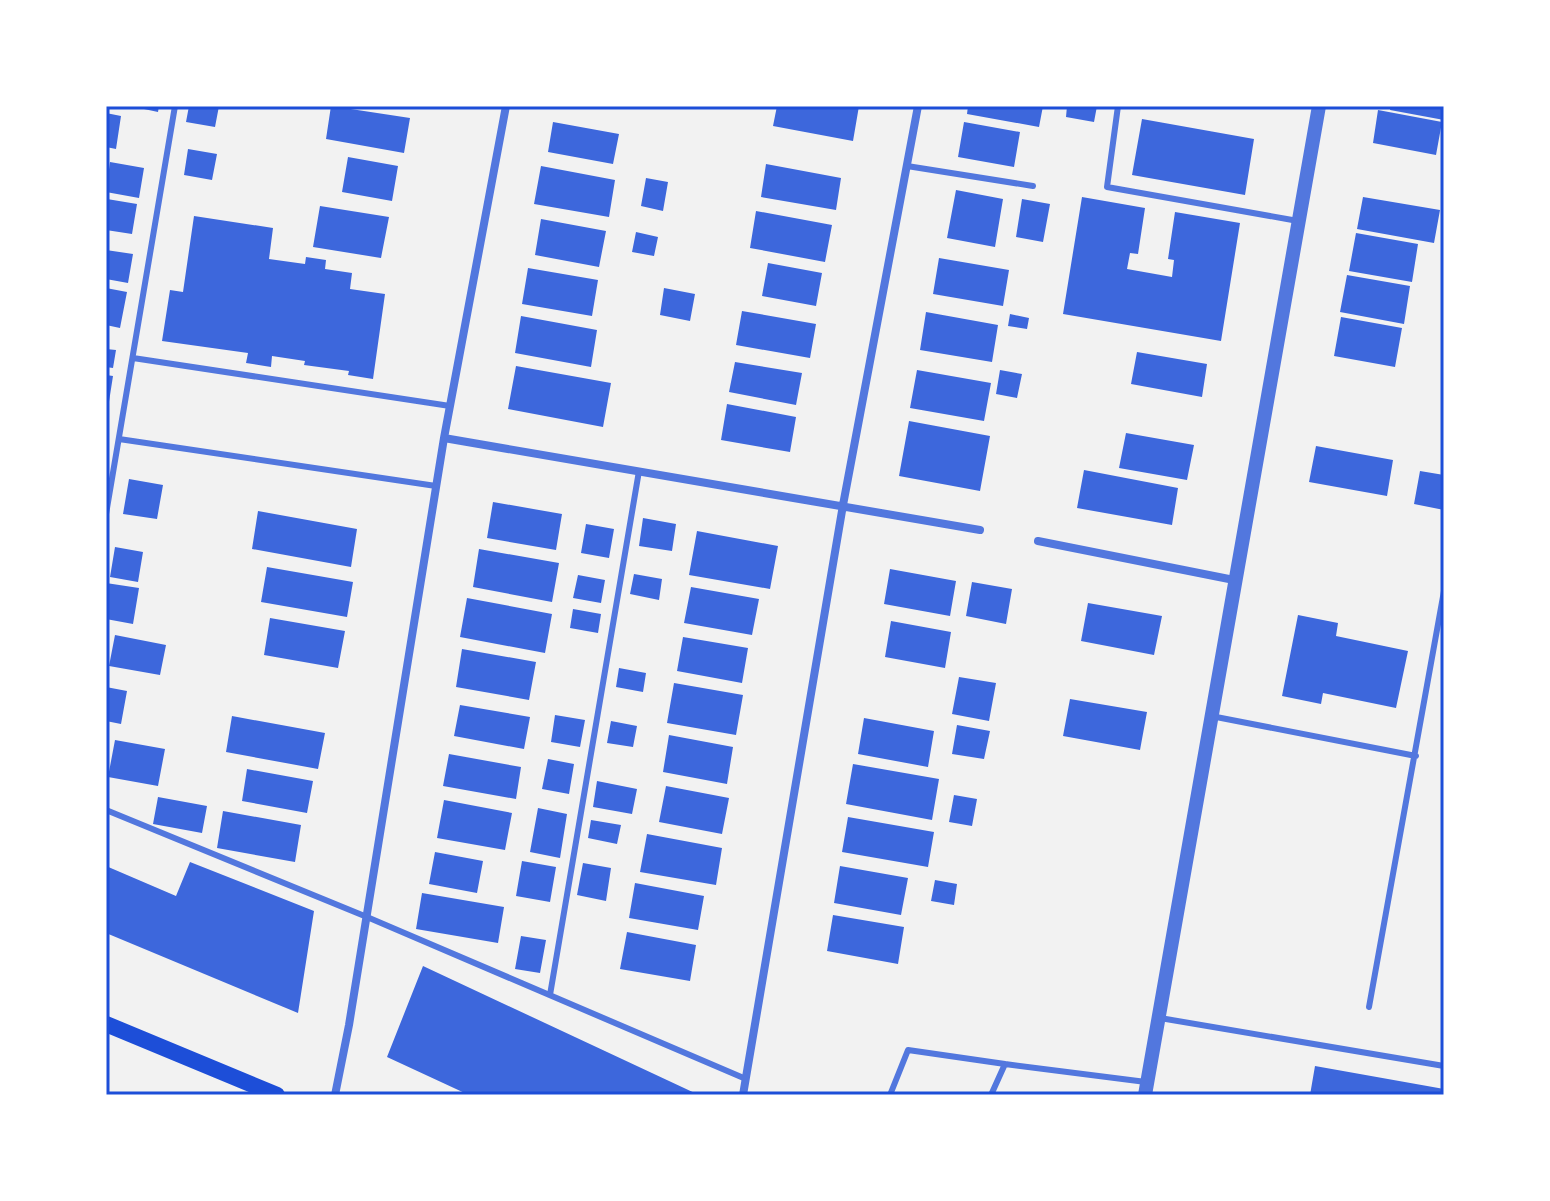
<svg xmlns="http://www.w3.org/2000/svg" width="1550" height="1201" font-family="Signika,sans-serif">
<style>
.building{fill:#3d67dc}
.lines{fill:none;stroke-linecap:round;stroke-linejoin:round}
.service{stroke:#5277de;stroke-width:6}
.minor{stroke:#5277de;stroke-width:8}
.tertiary{stroke:#5277de;stroke-width:14}
.secondary{stroke:#1d4ed8;stroke-width:16}
.neatline{fill:none;stroke:#1d4ed8;stroke-width:3}
</style>
<rect width="100%" height="100%" fill="#f2f2f2"/>
<!-- building -->
<path class="building" d="M130,106H159L158,112Z
M189,106H219L215,127L186,122Z
M331,106L410,118L404,153L326,139Z
M777,106H859L853,141L773,126Z
M968,106H1043L1039,127L967,114Z
M1067,106H1097L1094,122L1066,117Z
M1391,106H1444V120L1390,110Z
M1378,110L1442,122L1436,155L1373,143Z
M106,113L121,116L116,149L106,147Z
M1142,119L1254,139L1245,195L1132,175Z
M553,122L619,134L613,164L548,152Z
M964,122L1020,132L1014,167L958,157Z
M188,149L217,154L212,180L184,175Z
M348,157L398,166L392,201L342,192Z
M110,162L144,168L139,198L106,192Z
M766,164L841,178L836,210L761,197Z
M541,166L615,180L609,217L534,204Z
M646,178L668,182L663,211L641,206Z
M956,190L1003,199L995,247L947,238Z
M1082,197L1145,208L1138,254L1130,253L1127,269L1172,277L1174,260L1168,259L1175,212L1240,223L1221,341L1063,314Z
M1363,197L1440,210L1434,243L1357,229Z
M107,199L137,204L132,234L106,230Z
M1022,199L1050,204L1043,242L1016,237Z
M320,206L389,217L381,258L313,247Z
M756,211L832,225L825,262L750,248Z
M194,216L273,228L269,259L305,264L306,257L326,260L325,269L352,273L350,289L385,294L373,379L348,375L349,371L304,365L305,361L272,356L271,367L246,363L248,353L162,341L170,290L183,292Z
M541,219L606,231L599,267L535,255Z
M636,232L658,237L654,256L632,252Z
M1356,233L1418,244L1412,282L1349,271Z
M106,250L133,254L128,283L106,279Z
M939,258L1009,270L1003,306L933,294Z
M768,263L822,273L816,306L762,296Z
M528,268L598,280L592,316L522,304Z
M1347,275L1410,286L1404,324L1340,312Z
M106,288L127,292L120,328L106,325Z
M664,288L695,294L690,321L660,315Z
M742,311L816,324L810,358L736,345Z
M926,312L998,325L992,362L920,350Z
M1010,314L1029,318L1027,329L1008,326Z
M521,316L597,330L591,367L515,353Z
M1341,317L1402,328L1395,367L1334,356Z
M106,349L116,350L113,368L106,367Z
M1137,352L1207,364L1202,397L1131,384Z
M735,362L802,373L796,405L729,392Z
M516,366L611,383L603,427L508,409Z
M917,370L991,383L984,421L910,408Z
M1000,370L1022,374L1017,398L996,394Z
M106,375L113,376L108,408H106Z
M727,404L796,417L790,452L721,440Z
M909,421L990,436L980,491L899,476Z
M1126,433L1194,445L1187,480L1119,468Z
M1316,446L1393,460L1387,496L1309,482Z
M1084,470L1178,488L1172,525L1077,508Z
M1420,471L1444,475V510L1414,504Z
M129,479L163,485L157,519L123,514Z
M493,502L562,514L556,550L487,538Z
M258,511L357,529L351,567L252,549Z
M643,518L676,524L672,551L639,546Z
M586,524L614,529L609,558L581,553Z
M697,531L778,546L770,589L689,575Z
M115,547L143,552L138,582L110,577Z
M479,549L559,563L552,602L473,587Z
M267,567L353,582L347,617L261,602Z
M890,569L956,581L950,616L884,604Z
M634,574L662,579L659,600L630,594Z
M578,575L605,580L601,603L573,598Z
M972,582L1012,589L1006,624L966,616Z
M106,583L139,588L133,624L106,619Z
M691,587L759,599L752,635L684,623Z
M467,598L552,614L545,653L460,637Z
M1088,603L1162,616L1154,655L1081,641Z
M573,609L601,614L598,633L570,628Z
M1298,615L1338,623L1336,636L1408,651L1396,708L1323,693L1321,704L1282,696Z
M270,618L345,631L338,668L264,655Z
M891,621L951,632L945,668L885,657Z
M115,635L166,645L160,675L109,666Z
M683,637L748,648L742,683L677,671Z
M462,649L536,662L529,700L456,687Z
M619,668L646,673L643,692L616,687Z
M959,677L996,683L989,721L952,714Z
M674,683L743,695L736,735L667,723Z
M106,687L127,691L121,724L106,721Z
M1070,699L1147,712L1140,750L1063,736Z
M460,705L530,717L524,749L454,736Z
M555,715L585,720L580,747L551,742Z
M232,716L325,733L318,769L226,752Z
M864,718L934,731L928,767L858,754Z
M611,721L637,726L633,747L607,743Z
M957,725L990,731L984,759L952,754Z
M669,735L733,747L727,784L663,772Z
M115,740L165,749L158,786L108,777Z
M449,754L521,767L516,799L443,786Z
M548,759L574,764L569,794L542,789Z
M853,764L939,779L932,820L846,804Z
M247,769L313,781L307,813L242,801Z
M597,781L637,789L632,814L593,807Z
M666,786L729,798L722,834L659,822Z
M954,795L977,799L972,826L949,822Z
M158,797L207,806L202,833L153,824Z
M444,800L512,813L505,850L437,838Z
M538,808L567,814L560,858L530,852Z
M223,811L301,825L295,862L217,848Z
M848,817L934,832L928,867L842,852Z
M591,820L621,825L617,844L588,838Z
M647,834L722,848L716,885L640,872Z
M435,852L483,861L477,893L429,884Z
M522,861L556,867L550,902L516,896Z
M190,862L314,911L298,1013L106,933V866L176,896Z
M583,863L611,868L606,901L577,895Z
M840,866L908,878L901,915L834,903Z
M935,880L957,884L954,905L931,901Z
M635,883L704,896L698,930L629,918Z
M422,893L504,907L498,943L416,929Z
M833,915L904,927L898,964L827,951Z
M627,932L696,945L690,981L620,969Z
M521,936L546,940L540,973L515,969Z
M423,966L699,1095H469L387,1057Z
M1315,1066L1444,1089V1095H1310Z"/>
<g class="lines">
<!-- service -->
<path class="service" d="M1118,106L1107,187L1298,221
M907,166L1033,186
M133,358L450,406
M119,439L436,486
M106,514L175,106
M1211,716L1416,756
M106,810L367,917L746,1079
M550,995L639,471
M1369,1007L1444,591
M1160,1018L1444,1066
M890,1095L908,1050L1005,1064
M991,1095L1005,1064L1146,1082"/>
<!-- minor -->
<path class="minor" d="M444,438L980,530
M1038,541L1234,580
M335,1095L349,1025L444,438L506,106
M743,1095L843,505L918,106"/>
<!-- tertiary -->
<path class="tertiary" d="M1145,1095L1319,106"/>
<!-- secondary -->
<path class="secondary" d="M106,1024L277,1095"/>
</g>
<!-- border -->
<rect width="1550" height="1201" fill="none" stroke="#ffffff" stroke-width="216"/>
<rect x="108" y="108" width="1334" height="985" class="neatline"/>
</svg>
